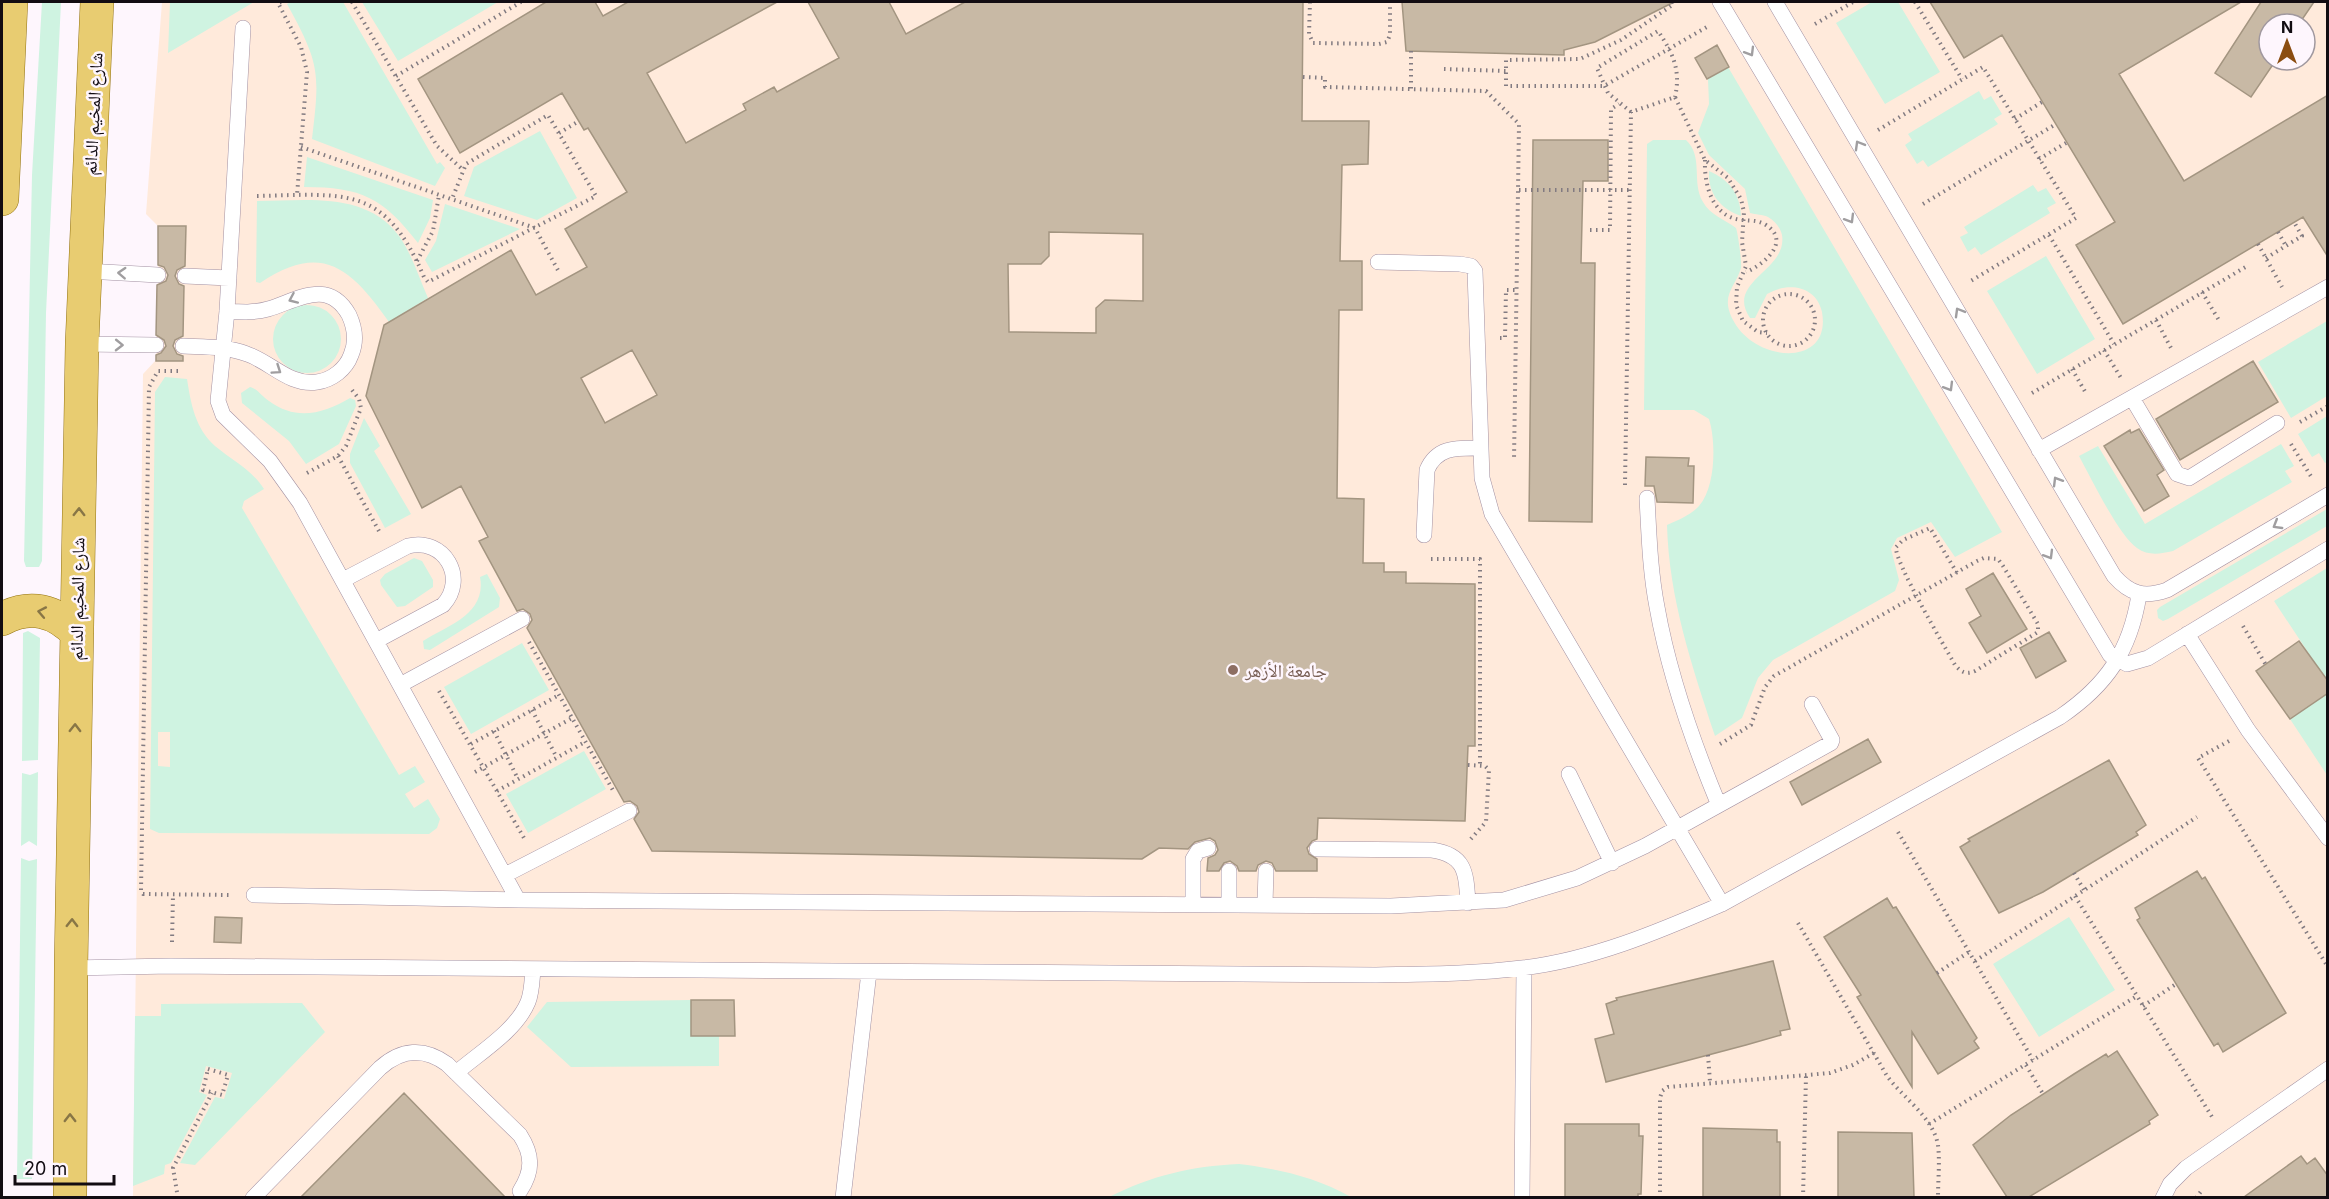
<svg xmlns="http://www.w3.org/2000/svg" width="2329" height="1199" font-family="Inter,'Noto Naskh Arabic',sans-serif">
<style>
.education{fill:#ffeadb;fill-rule:evenodd}
.green{fill:#cff3e1;fill-rule:evenodd}
.building{fill:#c8b9a5;stroke:#a39581;stroke-width:1.5;fill-rule:evenodd}
.lines{fill:none;stroke-linecap:round;stroke-linejoin:round}
.lane-casing{stroke:#a391a3;stroke-width:16}
.primary-casing{stroke:#937313;stroke-width:34}
.path{stroke:#827b81;stroke-width:4;stroke-dasharray:1.5 4.5;stroke-linecap:butt}
.lane{stroke:#fff;stroke-width:15}
.primary{stroke:#e8cc71;stroke-width:33}
.oneway{stroke:#a09ea0}
.oneway2{stroke:#887646}
.education-dot{fill:#8d6e63;stroke:#fef6fd;stroke-width:2}
.labels{text-anchor:middle;dominant-baseline:central;stroke-width:5;stroke-linejoin:round;paint-order:stroke}
.street-label{font-size:18px;fill:#120c12;stroke:#fef6fd}
.education-label{font-size:18px;fill:#785e54;stroke:#fef6fd;text-anchor:start}
</style>
<rect width="100%" height="100%" fill="#fef6fd"/>
<!-- education -->
<path class="education" d="M162,2H2327V1197L133,1198L143,374L156,360L158,275V226L146,214ZM2269,24H2305V60H2269Z"/>
<!-- green -->
<path class="green" d="M42,2H61L46,313L42,561L39,567H26L24,561L32,175Z
M170,2H254L168,53Z
M291,2H343L437,164L440,162L445,168L435,186L312,139C320,72 320,64 287,4Z
M362,2H498L398,61Z
M1872,2H1898L1940,72L1885,104L1836,23Z
M1728,67L2002,532L1955,557L1931,522L1897,538L1891,549L1899,580L1895,591L1773,660L1758,678L1742,718L1715,736C1692,666 1669,599 1667,525C1678,520 1691,515 1699,506C1716,487 1716,441 1709,419L1694,410H1644L1647,144L1653,140H1686C1704,157 1691,182 1703,202C1710,215 1724,219 1736,228C1738,233 1742,263 1741,268C1735,288 1720,295 1733,320C1755,363 1832,368 1822,312C1816,285 1787,282 1767,294L1755,318H1750C1725,281 1788,271 1782,235C1780,227 1775,221 1768,217C1762,214 1756,215 1750,213L1745,189L1709,155L1698,133L1709,104L1708,79Z
M1979,91L1984,100L1991,96L2002,114L1994,119L1998,124L1928,167L1923,160L1917,164L1905,145L1912,140L1908,134Z
M540,131L577,198L537,220L464,196L474,167Z
M307,157L433,200L430,218L418,243C383,198 362,187 304,187Z
M1709,171C1729,180 1740,193 1741,216C1720,208 1708,194 1709,171Z
M2033,185L2038,192L2046,188L2056,203L2047,208L2050,213L1981,255L1975,247L1968,252L1960,237L1968,233L1964,227Z
M257,201C306,201 366,191 399,236C412,254 419,278 428,298L389,322C351,268 322,241 260,283L256,282Z
M445,204L520,229L432,272L425,260L436,241Z
M2046,256L2095,339L2037,374L1987,291Z
M273 339a34 34 0 1 1 68 0a34 34 0 1 1-68 0Z
M2327,321V396L2291,418L2258,362Z
M165,377L187,379C191,404 195,428 215,446C233,461 251,469 264,489L244,501L242,508L399,775L415,766L425,782L405,794L414,808L428,799L440,819L437,828L429,834L159,833L150,829L155,392ZM158,732H170V767L158,766Z
M250,387C258,389 262,397 269,401C296,421 323,414 350,398L355,400L356,406L339,444L306,464L289,441L242,403L241,393Z
M2327,416L2328,462L2325,463L2319,453L2312,457L2298,434Z
M364,418L380,446L374,451L411,514L385,528L350,463V454Z
M2281,444L2294,466L2285,471L2292,482L2173,551C2160,554 2148,556 2137,548C2119,536 2091,478 2079,456L2098,446L2145,524Z
M2327,509V526L2168,619L2163,621L2158,618L2157,610L2160,607Z
M414,558L422,561L433,580V587L405,606L397,607L381,585L380,580L385,574Z
M2327,568V681L2274,601Z
M487,574L500,598L499,607L430,650L424,649L423,641C447,626 487,614 480,577Z
M28,631L40,638L38,760L22,761L23,633Z
M522,643L549,690L471,734L444,687Z
M2327,693V775L2290,719Z
M584,751L606,789L528,833L506,794Z
M38,772L37,846L29,841L21,846L22,773L30,775Z
M21,858L29,861L37,859L32,1179H17Z
M2069,917L2115,990L2039,1037L1993,964Z
M691,1000L692,1036H719V1066L571,1067L527,1027L547,1002Z
M302,1003L325,1032L195,1165L180,1163L215,1097L224,1099L232,1073L206,1066L199,1092L207,1095L171,1163L165,1165L164,1174L133,1186L135,1016H161V1004Z
M1239,1164C1279,1169 1315,1177 1351,1197H1109C1151,1176 1191,1166 1239,1164Z"/>
<!-- building -->
<path class="building" d="M546,2H595L603,16L628,2H777L647,73L686,143L746,110L743,104L774,87L777,92L839,58L808,2H889L906,34L965,2H1303L1302,121H1369L1368,164L1342,165L1340,261H1362V310H1339L1337,498L1364,499L1363,563H1384V572H1406V583L1475,584V746H1468L1465,821L1318,818L1317,839L1312,841L1307,848L1309,854L1317,859V871H1276L1272,863L1266,861L1258,865L1256,871H1239L1237,866L1230,861L1224,863L1219,871H1207L1208,858L1215,855L1218,850L1215,841L1210,838L1195,842L1188,849L1159,848L1142,859L652,851L634,819L639,812L637,806L630,801L624,802L527,628L532,620L530,614L523,609L517,611L479,541L488,537L461,486L422,508L366,396L384,325L511,250L536,295L587,267L565,229L627,192L588,128L584,130L562,93L460,153L418,79ZM1049,232L1143,234V301L1105,300L1096,308V333L1009,332L1008,264H1041L1049,256ZM632,350L657,395L605,423L581,378Z
M1402,2H1674L1595,42L1564,50V55L1406,51Z
M1930,2H2241L2119,74L2184,181L2328,95V257L2303,217L2123,324L2076,245L2115,222L2002,35L1964,58Z
M2261,2H2314L2299,24H2269V60H2276L2251,97L2215,73Z
M1717,45L1729,67L1707,79L1695,58Z
M1533,140H1608V181H1583L1581,263H1595L1592,522L1529,521Z
M158,226H186L185,266L177,270L175,276L179,284L184,286L183,336L175,340L173,346L177,354L183,356V361H156V355L161,353L166,346L164,340L156,335L157,285L166,281L168,275L164,267L158,265Z
M2253,361L2278,402L2180,460L2156,419Z
M2139,429L2164,470L2157,475L2169,496L2144,511L2104,446L2130,430L2131,433Z
M1646,457L1689,458L1688,466H1694L1693,503L1657,502L1654,486H1645Z
M1993,573L2027,629L1987,653L1969,623L1981,616L1966,589Z
M2049,632L2066,661L2036,678L2020,648Z
M2299,641L2328,681V693L2290,719L2256,671Z
M1868,739L1881,762L1802,805L1790,782Z
M2109,760L2146,825L2136,832L2138,835L2043,892L1999,913L1960,847L1970,841L1968,839Z
M2197,871L2202,879L2205,877L2286,1013L2223,1052L2218,1043L2214,1046L2137,920L2140,918L2135,908Z
M1887,898L1893,908L1896,907L1977,1038L1974,1041L1979,1048L1938,1074L1912,1032V1087L1857,997L1861,995L1824,937Z
M215,917L242,918L241,943L214,942Z
M1773,961L1790,1029L1780,1031L1781,1035L1746,1045L1606,1082L1595,1039L1614,1034L1606,1004L1617,1000L1616,998Z
M691,1000H734L735,1036H691Z
M2117,1051L2158,1115L2149,1121L2150,1124L2029,1197H2007L1973,1145L2011,1115L2074,1074L2106,1054L2108,1057Z
M404,1093L505,1197H301Z
M1565,1124H1639V1136H1643L1641,1194H1638V1197H1565Z
M1703,1128L1777,1130V1142H1780V1197H1703Z
M1838,1132L1912,1133L1914,1197H1838Z
M2301,1156L2307,1164L2315,1158L2328,1176V1197H2244Z"/>
<g class="lines">
<!-- lane casing -->
<g class="lane-casing">
<path id="lane" d="M1720,2L2110,655L2127,664L2148,658L2328,549
M1775,2L2114,576C2130,594 2144,598 2167,590L2328,495
M243,28L227,311L218,401L223,415L270,461L300,503L518,900
M1378,262L1460,264L1471,266L1475,271L1482,478L1492,514L1722,904
M86,271L158,275
M185,276L229,278
M82,344L156,345
M183,346C205,347 226,346 247,354C271,362 289,386 317,382C332,380 346,369 351,355C357,341 355,328 349,315C328,277 296,301 268,309C255,313 241,312 227,311
M2132,398L2177,474L2189,478L2277,423
M2039,450L2328,287
M1647,498C1649,534 1650,571 1657,607C1669,675 1692,740 1718,803
M1424,535L1427,470C1437,446 1458,448 1480,448
M343,580L408,546C444,537 468,578 443,605L376,641
M2187,634L2248,730L2328,838
M400,685L522,619
M1569,774L1612,863
M1317,849L1432,850C1466,855 1466,873 1468,903
M1229,871V904
M505,875L629,811
M254,895L518,900L1391,906L1504,900L1577,878L1645,846L1831,743L1832,740L1812,704
M1193,904V859L1198,851L1208,848
M1265,904L1266,871
M71,968L171,966L1376,975C1424,974 1473,974 1522,968C1591,960 1658,932 1722,904L2060,717C2107,685 2130,651 2139,595
M456,1073C479,1053 516,1031 528,1002C532,992 532,980 533,969
M253,1198L380,1068C401,1049 424,1047 447,1064L520,1135C533,1155 533,1171 520,1191
M843,1198L869,972
M1522,1198L1524,968
M2163,1198L2170,1184L2186,1168L2328,1069"/>
</g>
<!-- primary casing -->
<g class="primary-casing">
<path id="primary" d="M2,199L11,2
M2,619C30,604 55,610 77,633
M70,1198L71,968L82,344L97,2"/>
</g>
<!-- path -->
<path class="path" d="M281,2L278,3L301,47L307,72L297,195
M352,2L437,146L462,169
M1310,2L1309,34L1313,43L1379,44L1387,42L1390,35V2
M1673,2L1674,4L1621,40L1580,59L1506,60V86H1604L1707,27
M1915,2L1962,79
M1815,24L1853,2
M1411,51V89
M1444,69L1506,71
M396,76L521,2
M1303,77L1325,78V87L1486,91L1519,124L1514,460
M1631,112L1608,93L1597,68L1658,31C1673,53 1681,70 1675,97
M2015,119L2042,102
M1878,130L1983,67L2076,218L1969,282
M559,133L579,121
M301,147L535,228L560,274
M2039,159L2066,143
M1705,160C1704,185 1712,218 1743,220C1752,221 1758,220 1766,225C1792,242 1763,265 1746,272
M1519,190H1630
M257,196C346,194 385,185 424,277L428,282L596,196L548,115L466,164L452,199
M1923,204L2056,124
M1590,230H1610L1611,109L1619,104
M2278,232L2286,246
M2049,235L2114,344
M2258,244L2282,287
M2266,258L2302,236L2294,222
M417,261L433,231L439,195
M2202,292L2220,322
M1763 320a26 26 0 1 1 52 0a26 26 0 1 1-52 0Z
M2156,320L2171,348
M1500,338H1505L1506,290H1517
M2104,350L2121,378
M2072,369L2087,395
M178,371H158L149,387L141,891L143,894L232,895
M2032,393L2249,265
M2300,422L2328,406
M2291,444L2312,478
M338,456L380,533
M307,473L338,456L346,446L361,408L359,399L352,390
M1625,485L1631,112L1675,97L1705,160L1728,178L1741,199L1744,212L1742,242L1746,266L1737,287L1736,305L1743,321L1758,332L1767,333
M1431,559H1480V765
M2243,626L2266,665
M529,642L614,792
M439,691L524,838
M532,710L557,758
M494,731L518,779
M2229,741L2198,758L2328,967
M471,744L559,695
M1720,744L1751,725L1765,687L1774,676L1977,561L1984,558L1998,559L2003,566L2038,624V632L1975,671C1966,675 1961,672 1955,665C1945,647 1894,561 1896,547L1903,540L1930,528L1957,573
M1468,765L1485,766L1489,770L1486,822L1469,841
M475,772L572,718
M497,791L585,742
M1898,832L2033,1060
M2074,873L2084,890
M2075,896L2214,1120
M1798,923L1887,1076C1903,1098 1933,1117 1938,1145C1940,1162 1938,1180 1938,1198
M172,942L173,895
M1975,961L2197,817
M1937,973L1969,952
M2143,1006L2176,984
M1708,1055L1710,1082
M2026,1065L2043,1094
M208,1069L228,1075L222,1095L203,1090Z
M1929,1124L2137,996
M178,1198L173,1168L212,1093
M1660,1198V1098L1662,1091L1668,1087L1830,1073L1853,1065L1874,1053
M1803,1198L1806,1076
M2196,1198L2202,1190"/>
<!-- lane -->
<use href="#lane" class="lane"/>
<!-- primary -->
<use href="#primary" class="primary"/>
</g>
<!-- one-way arrows -->
<defs><path id="oneway-chevron" d="M-2-3.5L2.5 0L-2 3.5" fill="none" stroke-width="1.6" stroke-linecap="round" stroke-linejoin="round" transform="scale(1.5)"/></defs>
<g class="oneway">
<use href="#oneway-chevron" transform="translate(1750 52) rotate(59)"/>
<use href="#oneway-chevron" transform="translate(1859 145) rotate(-120)"/>
<use href="#oneway-chevron" transform="translate(1850 219) rotate(59)"/>
<use href="#oneway-chevron" transform="translate(122 273) rotate(-177)"/>
<use href="#oneway-chevron" transform="translate(293 299) rotate(156)"/>
<use href="#oneway-chevron" transform="translate(1959 312) rotate(-120)"/>
<use href="#oneway-chevron" transform="translate(119 345) rotate(1)"/>
<use href="#oneway-chevron" transform="translate(277 370) rotate(34)"/>
<use href="#oneway-chevron" transform="translate(1949 387) rotate(59)"/>
<use href="#oneway-chevron" transform="translate(2057 481) rotate(-121)"/>
<use href="#oneway-chevron" transform="translate(2277 525) rotate(149)"/>
<use href="#oneway-chevron" transform="translate(2049 555) rotate(59)"/>
</g>
<g class="oneway2">
<use href="#oneway-chevron" transform="translate(79 512) rotate(-89)"/>
<use href="#oneway-chevron" transform="translate(42 612) rotate(-169)"/>
<use href="#oneway-chevron" transform="translate(75 728) rotate(-89)"/>
<use href="#oneway-chevron" transform="translate(72 923) rotate(-89)"/>
<use href="#oneway-chevron" transform="translate(70 1118) rotate(-90)"/>
</g>
<!-- markers -->
<circle class="education-dot" cx="1233" cy="670" r="6"/>
<g class="labels">
<!-- street labels -->
<g class="street-label">
<text transform="translate(93 114) rotate(-87)">شارع المخيم الدائم</text>
<text transform="translate(77 599) rotate(-89)">شارع المخيم الدائم</text>
</g>
<!-- education labels -->
<g class="education-label">
<text x="1245" y="670">جامعة الأزهر</text>
</g>
</g>
<!-- border -->
<rect width="2329" height="1199" fill="none" stroke="#120c12" stroke-width="6"/>
<!-- north arrow -->
<g transform="translate(2287 42)"><circle r="28" fill="#fef6fd" stroke="#a0989f" stroke-width="1.5"/>
<path d="M0-4.5L10 22L0 15L-10 22Z" fill="#8b4d11"/>
<text y="-9" font-size="16" font-weight="bold" text-anchor="middle" fill="#120c12">N</text>
</g>
<!-- scale -->
<path d="M15 1175v9h99v-9" fill="none" stroke="#120c12" stroke-width="3"/>
<text x="24" y="1175" font-size="18" fill="#120c12" stroke="#fef6fd" stroke-width="4.5" paint-order="stroke">20 m</text>
</svg>
